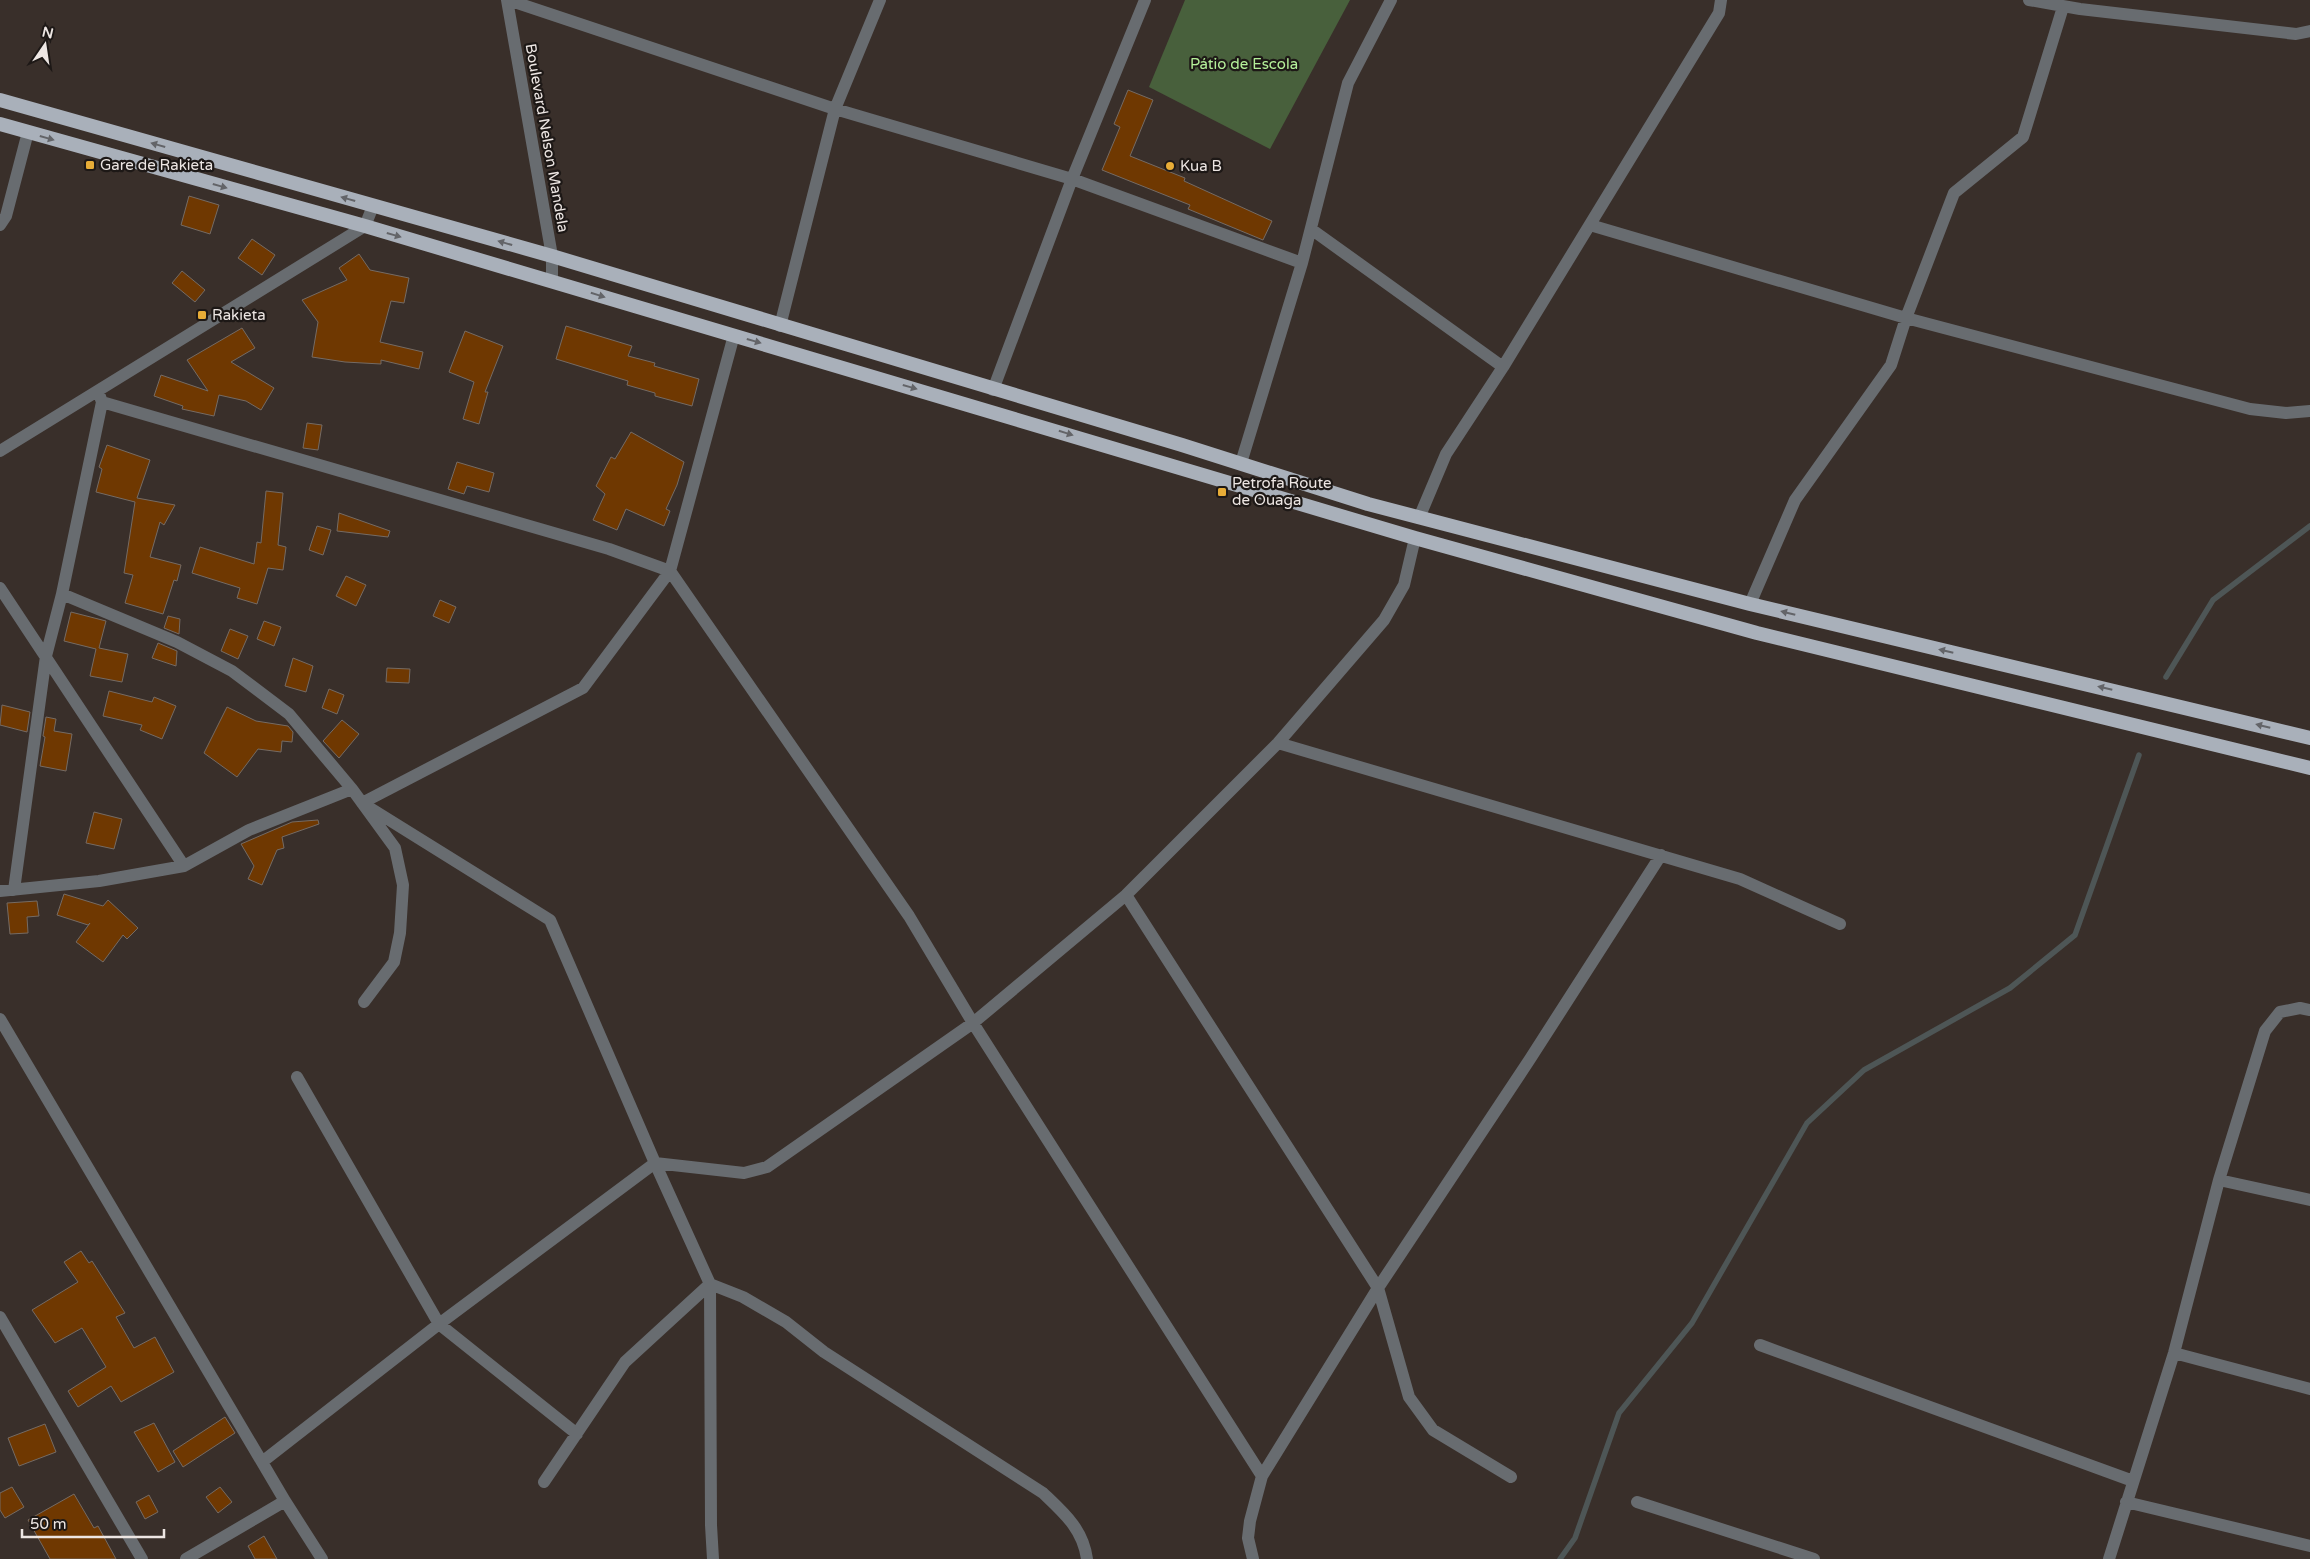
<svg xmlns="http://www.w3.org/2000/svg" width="2310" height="1559" font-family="'Varela Round',sans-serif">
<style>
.green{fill:#48603c}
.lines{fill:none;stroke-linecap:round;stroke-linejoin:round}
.stream{stroke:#4e5656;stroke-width:5.5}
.building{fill:#6f3801;stroke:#756b64}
.minor{stroke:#686c70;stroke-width:12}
.trunk{stroke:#a9b0ba;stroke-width:14}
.oneway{fill:#636468}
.poi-dot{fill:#e7ac37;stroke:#1d1816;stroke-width:2}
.labels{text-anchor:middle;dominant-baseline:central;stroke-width:4.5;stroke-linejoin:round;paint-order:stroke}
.park-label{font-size:15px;fill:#b5f09a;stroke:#1d1816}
.street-label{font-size:15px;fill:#ede6e3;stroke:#1d1816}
.poi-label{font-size:15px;fill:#ede6e3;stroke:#1d1816;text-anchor:start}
</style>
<rect width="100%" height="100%" fill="#392f2a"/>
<!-- green -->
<path class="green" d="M1185,0H1350L1270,149L1149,87Z"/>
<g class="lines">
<!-- stream -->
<path class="stream" d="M2166,677L2213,600L2310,526
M1560,1559L1575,1538L1619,1413L1692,1323L1807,1123L1864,1070L2010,988L2075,935L2139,755"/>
</g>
<!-- building -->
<path class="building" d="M1128,90L1153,100L1130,156L1185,178L1184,181L1272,221L1263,240L1188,209L1190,205L1102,170L1120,127L1114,124Z
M189,196L219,205L210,234L181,225Z
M252,239L275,255L262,275L238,258Z
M359,254L370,270L409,278L404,303L391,301L380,342L423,352L419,369L381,360V364L345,362L312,357L318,322L302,300L347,280L339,268Z
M182,271L205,290L195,302L172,283Z
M566,326L632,346L628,356L655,363L654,366L699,379L692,406L655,396V393L627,385L628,381L556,359Z
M242,328L255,348L231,362L274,388L261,410L246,401L219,395L214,416L182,409L183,406L154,396L161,375L208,391L187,360Z
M465,331L503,346L485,392H488L479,424L463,419L474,382L449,372Z
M307,423L322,425L318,450L303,448Z
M631,432L684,462L677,485L666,509L670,511L664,526L626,509L617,530L593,520L605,494L596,486L611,457L615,459Z
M107,445L150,460L137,498L175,505L164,525L160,522L150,557L181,565L177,581L174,580L163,614L125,603L133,575L124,573L135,502L96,492L102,469L99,467Z
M457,462L494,473L489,492L467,486L464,494L448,489Z
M266,491L283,493L278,545L286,547L283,570L268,568L257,604L237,598L240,588L192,573L200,547L254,564L257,542L261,543Z
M339,513L390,531L388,537L337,531Z
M317,526L331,530L323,555L309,550Z
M346,576L366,585L356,606L336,596Z
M440,600L456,607L449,623L433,616Z
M71,612L106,621L99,648L128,654L122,682L90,676L96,649L64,641Z
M168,616L180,619L179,634L164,628Z
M264,621L281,627L274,646L257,639Z
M230,629L248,636L238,659L221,651Z
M158,643L177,651L176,666L152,658Z
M293,658L313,666L306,692L285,686Z
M387,668L410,669L409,683L386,682Z
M329,689L344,695L337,714L322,708Z
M109,691L152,702L154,697L176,706L162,739L140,730L142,725L103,716Z
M2,705L30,712L27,732L0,725Z
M227,707L256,721L288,726L293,732L292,742L282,741L281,752L258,749L237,777L204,753Z
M46,717L56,719L54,731L72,734L66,771L40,766L45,737L43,736Z
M342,720L359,734L339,758L323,741Z
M94,812L122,819L114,849L86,843Z
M318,820L319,824L282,837L284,848L277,850L262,885L248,879L254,866L241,844L292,822Z
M64,894L103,906L108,900L138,928L127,939L123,935L103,962L76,942L90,923L88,925L57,915Z
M37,901L39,916L27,917L28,933L10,934L7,903Z
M81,1251L89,1263L92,1261L125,1313L116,1317L134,1348L155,1337L174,1372L121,1402L111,1386L78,1407L68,1391L106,1367L82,1328L55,1343L32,1310L78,1282L64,1262Z
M225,1417L235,1433L183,1467L173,1451Z
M154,1423L175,1462L158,1472L134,1432Z
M45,1424L56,1452L19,1466L8,1438Z
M12,1487L24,1507L5,1518L0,1510V1493Z
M220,1487L232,1502L218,1513L206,1497Z
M74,1494L94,1528L98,1526L116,1559H50L28,1520Z
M149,1495L158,1512L145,1519L136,1502Z
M264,1536L277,1559H255L248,1546Z"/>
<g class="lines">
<!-- minor -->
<path class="minor" d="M507,0L552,256V281
M508,0L835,109L1072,179L1302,263
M2029,0L2080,9L2296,34L2310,31
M0,225L6,216L28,132
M1590,225L1906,318L2250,409L2286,413L2310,411
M1311,229L1503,367
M780,326L835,109L880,0
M993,390L1072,179L1145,0
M98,391L102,402L609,549L670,571L909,916L973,1023L1262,1476
M0,451L365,226L373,206
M1241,463L1302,263L1348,83L1391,0
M1419,518L1446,454L1503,367L1719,13L1721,0
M0,588L184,866
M62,594L177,642L232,671L289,714L352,789L395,848L403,885L400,933L394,962L364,1002
M1750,604L1795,500L1891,365L1906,318L1954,193L2023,137L2063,7
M1278,743L1740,879L1840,924
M362,803L550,920L655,1163L710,1284L711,1525L713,1559
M362,803L583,688L670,571L734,335
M14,890L46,656L62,594L102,402
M0,891L99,881L184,866L249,830L352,789
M1126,895L1378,1288L1262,1476L1250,1521L1248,1538L1253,1559
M0,1019L285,1501L322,1559
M297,1077L439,1324L577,1434
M2219,1180L2310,1200
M0,1317L142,1559
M1760,1345L2133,1481
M2174,1353L2310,1389
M262,1462L439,1324L655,1163L744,1173L767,1167L973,1023L1126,895L1278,743L1384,620L1404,585L1415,538
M1511,1477L1433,1430L1409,1397L1378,1288L1530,1059L1661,855
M544,1482L625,1362L710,1284L743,1297L786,1322L824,1352L1043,1493C1064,1513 1083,1529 1087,1559
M1637,1502L1814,1559
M2126,1502L2310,1546
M186,1559L285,1501
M2109,1559L2174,1353L2219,1180L2265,1031L2280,1012L2300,1008L2310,1010"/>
<!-- trunk -->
<path class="trunk" d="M0,100L552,256L1182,445L1368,504L1750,604L2310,738
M0,124L365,226L1415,538L1602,590L1757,633L2310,768"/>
</g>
<!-- one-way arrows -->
<defs><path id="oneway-solid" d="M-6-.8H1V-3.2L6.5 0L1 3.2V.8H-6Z" transform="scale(1.25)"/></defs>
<g class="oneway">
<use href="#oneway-solid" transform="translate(47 138) rotate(16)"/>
<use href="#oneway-solid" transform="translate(158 145) rotate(-164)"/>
<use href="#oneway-solid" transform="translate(220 186) rotate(16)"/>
<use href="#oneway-solid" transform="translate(348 199) rotate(-164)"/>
<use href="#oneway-solid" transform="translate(394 235) rotate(16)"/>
<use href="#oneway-solid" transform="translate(505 243) rotate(-164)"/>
<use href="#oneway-solid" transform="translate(598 295) rotate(17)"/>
<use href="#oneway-solid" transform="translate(754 341) rotate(16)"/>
<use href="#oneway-solid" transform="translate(910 387) rotate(16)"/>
<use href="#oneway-solid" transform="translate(1066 433) rotate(17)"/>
<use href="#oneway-solid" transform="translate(1788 613) rotate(-166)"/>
<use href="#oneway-solid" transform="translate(1946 651) rotate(-167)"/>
<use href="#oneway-solid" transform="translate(2105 688) rotate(-167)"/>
<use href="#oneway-solid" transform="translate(2263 726) rotate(-166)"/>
</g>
<!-- markers -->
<g class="poi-dot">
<rect x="85" y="160" width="10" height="10" rx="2.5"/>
<circle cx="1170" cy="166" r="5"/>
<rect x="197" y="310" width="10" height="10" rx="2.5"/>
<rect x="1217" y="487" width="10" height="10" rx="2.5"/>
</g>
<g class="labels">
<!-- park labels -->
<g class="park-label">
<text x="1244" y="64">Pátio de Escola</text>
</g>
<!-- street labels -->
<g class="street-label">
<text transform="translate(547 138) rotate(80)">Boulevard Nelson Mandela</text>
</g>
<!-- poi labels -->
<g class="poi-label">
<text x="100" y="165">Gare de Rakieta</text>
<text x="1180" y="166">Kua B</text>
<text x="212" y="315">Rakieta</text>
<text x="1232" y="483">Petrofa Route<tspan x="1232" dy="17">de Ouaga</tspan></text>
</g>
</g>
<!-- north arrow -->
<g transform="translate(45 45) rotate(13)" stroke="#1d1816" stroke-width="4" paint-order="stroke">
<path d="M0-4L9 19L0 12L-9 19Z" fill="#ede6e3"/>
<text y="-8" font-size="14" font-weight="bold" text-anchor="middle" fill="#ede6e3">N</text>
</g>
<!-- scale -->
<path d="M22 1529v8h142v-8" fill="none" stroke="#ede6e3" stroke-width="2.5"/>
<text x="30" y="1529" font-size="15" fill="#ede6e3" stroke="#1d1816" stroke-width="4" paint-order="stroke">50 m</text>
</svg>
